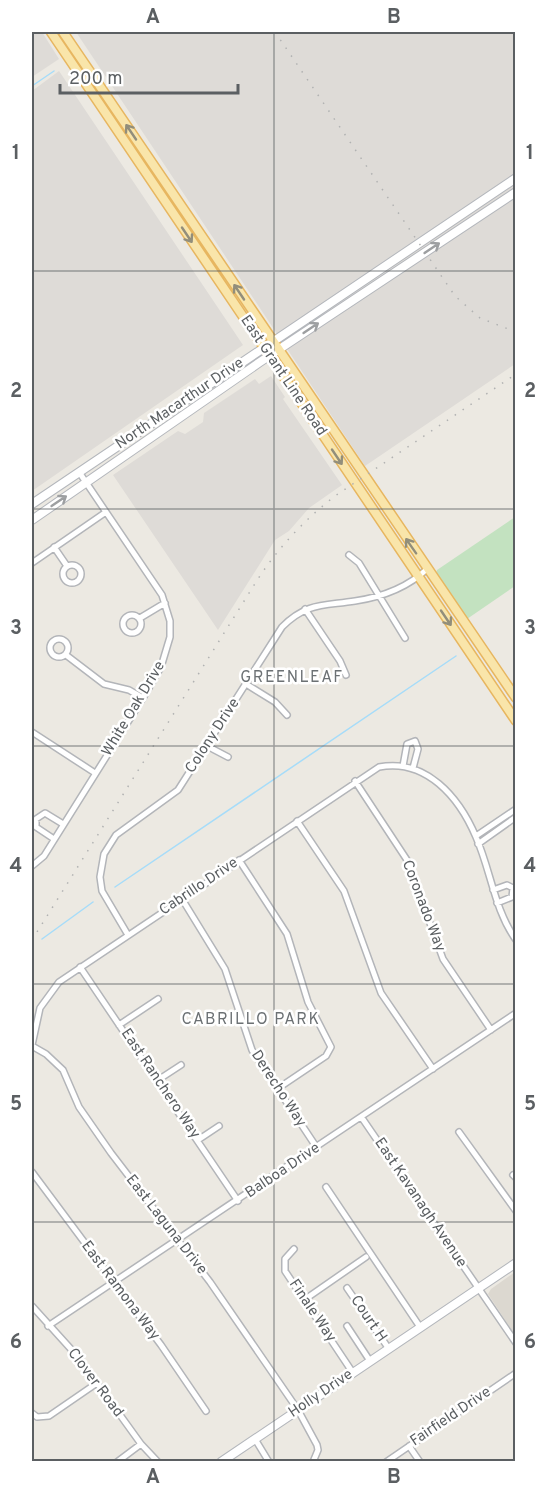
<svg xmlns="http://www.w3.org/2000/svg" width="547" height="1493" font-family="Overpass,sans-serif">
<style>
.industrial{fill:#dedbd7}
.education{fill:#dcd8d0}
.green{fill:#c3e2c0}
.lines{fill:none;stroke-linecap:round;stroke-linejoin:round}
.stream{stroke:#a6dcf9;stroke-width:1.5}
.street-casing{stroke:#b3b5b9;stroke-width:8}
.secondary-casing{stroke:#b4b7bc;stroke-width:10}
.primary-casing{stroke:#e7b660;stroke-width:11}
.street{stroke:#fff;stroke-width:5}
.secondary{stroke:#fff;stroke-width:8}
.primary{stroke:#f9e5aa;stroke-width:8}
.rail{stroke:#b1b2b2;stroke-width:1.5;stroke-dasharray:1.5 8;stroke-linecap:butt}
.oneway{stroke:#928e7b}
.oneway2{stroke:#9d9fa1}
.grid{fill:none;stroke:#5b5f62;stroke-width:1.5;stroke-opacity:0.55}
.labels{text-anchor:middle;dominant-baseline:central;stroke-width:5;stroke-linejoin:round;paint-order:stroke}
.street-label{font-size:15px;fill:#5b5f62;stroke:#fff}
.neighbourhood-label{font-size:16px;letter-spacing:1.5px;fill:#6c7174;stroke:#fff}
.neatline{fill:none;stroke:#5b5f62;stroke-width:2}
.grid-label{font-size:20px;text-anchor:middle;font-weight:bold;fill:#5b5f62}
</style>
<rect width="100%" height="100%" fill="#ece9e2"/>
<!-- industrial -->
<path class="industrial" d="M32,32H42L59,59L32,77Z
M76,32H515V364L365,466Z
M59,71L243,345L32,491V91Z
M271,376L285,397L283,399L342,485L309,508L289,531L275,540L218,630L113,475L178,431L185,434L203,422L204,413L255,379L259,384Z"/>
<!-- education -->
<path class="education" d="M515,1272V1335L488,1294L491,1289Z"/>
<!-- green -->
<path class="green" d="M515,517V586L467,619L436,573L437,570Z"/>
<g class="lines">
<!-- stream -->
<path class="stream" d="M32,86L54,71
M115,887L456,656
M42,939L93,902"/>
<!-- street casing -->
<g class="street-casing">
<path id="street" d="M54,547L67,566
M349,555L359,563L405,638
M32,563L106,512
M63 574a9 9 0 1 1 18 0a9 9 0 1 1-18 0Z
M305,609L340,661L346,675
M123 624a9 9 0 1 1 18 0a9 9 0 1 1-18 0Z
M140,618L165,603
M50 648a9 9 0 1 1 18 0a9 9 0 1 1-18 0Z
M66,655L104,684L129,690L143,698
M246,684L275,702L287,715
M32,732L95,773
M207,746L228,757
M403,766L407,744L415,741L418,749L413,768
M355,781L407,860L443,959L491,1030
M297,821L344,891L381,993L433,1069
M476,836L516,809
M54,839L36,827V819L45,813L63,824
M478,844L516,817
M239,860L287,934L308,1002L331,1047L326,1056L277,1089
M32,866L44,856L143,698L161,667L170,637V621L162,595L79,472
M493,890L507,885L513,888L512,897L497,903
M182,899L225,969L252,1050L317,1148
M128,935L102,891L100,877L104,854L116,835L178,790L282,627C307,602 324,606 355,601C382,597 407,588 427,569
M80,967L238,1201
M119,1025L158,999
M32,1045L40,1008L59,982L379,767C426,758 459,797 476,837C491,871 494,909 516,940
M32,1046L46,1054L63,1070L79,1107L111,1153L210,1282L298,1410L317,1445L318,1450L313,1462
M158,1080L181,1065
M362,1118L516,1343
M459,1132L516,1211
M198,1140L219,1126
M32,1172L161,1345L206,1411
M513,1175L516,1178
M326,1187L420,1327
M294,1249L285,1259V1271L353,1373
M347,1288L389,1349
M304,1300L366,1257
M32,1306L79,1358L141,1444L158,1462
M48,1326L516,1013
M347,1326L370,1361
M32,1413L37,1417L49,1416L97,1383
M255,1439L269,1462
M409,1446L420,1462
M117,1462L141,1444
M386,1462L516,1373"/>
</g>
<!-- secondary casing -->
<g class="secondary-casing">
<path id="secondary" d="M32,504L516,178
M32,520L260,362L516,192
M221,1462L516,1263"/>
</g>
<!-- primary casing -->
<g class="primary-casing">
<path id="primary" d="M51,32L516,721
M63,32L516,698"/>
</g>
<!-- street -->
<use href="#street" class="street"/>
<!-- secondary -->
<use href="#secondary" class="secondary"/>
<!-- primary -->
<use href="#primary" class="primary"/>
<!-- rail -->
<path class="rail" d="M275,32L455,296L480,318L516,332
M32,940L256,582C277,549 304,520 335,496L516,374"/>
</g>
<!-- one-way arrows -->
<defs><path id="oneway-shaft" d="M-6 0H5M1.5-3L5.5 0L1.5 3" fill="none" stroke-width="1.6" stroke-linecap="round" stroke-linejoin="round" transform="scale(1.5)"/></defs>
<g class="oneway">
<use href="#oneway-shaft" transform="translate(131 132) rotate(-124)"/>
<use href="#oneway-shaft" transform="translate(187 235) rotate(56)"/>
<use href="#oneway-shaft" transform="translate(239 292) rotate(-124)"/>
<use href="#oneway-shaft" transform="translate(337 457) rotate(56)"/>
<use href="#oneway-shaft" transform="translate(411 546) rotate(-125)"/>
<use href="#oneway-shaft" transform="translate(446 618) rotate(56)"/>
</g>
<g class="oneway2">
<use href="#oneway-shaft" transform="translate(432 248) rotate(-34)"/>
<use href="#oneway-shaft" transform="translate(311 328) rotate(-34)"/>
<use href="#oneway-shaft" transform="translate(59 501) rotate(-34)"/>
</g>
<!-- grid -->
<path class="grid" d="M274,32V1462M32,271H516M32,509H516M32,746H516M32,984H516M32,1222H516"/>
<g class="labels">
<!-- street labels -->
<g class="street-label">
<text transform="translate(283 376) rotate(56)">East Grant Line Road</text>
<text transform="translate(180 404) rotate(-34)">North Macarthur Drive</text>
<text transform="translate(134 709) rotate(-59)">White Oak Drive</text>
<text transform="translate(213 736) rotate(-57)">Colony Drive</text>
<text transform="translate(199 887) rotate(-34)">Cabrillo Drive</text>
<text transform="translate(423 906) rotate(69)">Coronado Way</text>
<text transform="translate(160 1084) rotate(56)">East Ranchero Way</text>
<text transform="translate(278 1089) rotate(57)">Derecho Way</text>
<text transform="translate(283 1171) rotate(-34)">Balboa Drive</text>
<text transform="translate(420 1203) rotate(56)">East Kavanagh Avenue</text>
<text transform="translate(166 1225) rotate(52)">East Laguna Drive</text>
<text transform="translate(120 1291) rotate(53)">East Ramona Way</text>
<text transform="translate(312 1311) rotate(56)">Finale Way</text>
<text transform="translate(368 1319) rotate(56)">Court H</text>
<text transform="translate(95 1383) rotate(53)">Clover Road</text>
<text transform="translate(321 1394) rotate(-34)">Holly Drive</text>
<text transform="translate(451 1417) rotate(-34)">Fairfield Drive</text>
</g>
<!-- neighbourhood labels -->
<g class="neighbourhood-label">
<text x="292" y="678">GREENLEAF</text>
<text x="251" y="1020">CABRILLO PARK</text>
</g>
</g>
<!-- border -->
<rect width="547" height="1493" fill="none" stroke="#ffffff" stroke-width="66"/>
<!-- scale -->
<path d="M60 84v9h178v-9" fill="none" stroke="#5b5f62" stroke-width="3"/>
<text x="69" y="84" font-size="18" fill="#5b5f62" stroke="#ffffff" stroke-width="4.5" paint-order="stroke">200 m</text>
<rect x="33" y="33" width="481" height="1427" class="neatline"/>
<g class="grid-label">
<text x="153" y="23">A</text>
<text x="394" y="23">B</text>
<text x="16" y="159">1</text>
<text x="530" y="159">1</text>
<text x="16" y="397">2</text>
<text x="530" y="397">2</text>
<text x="16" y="634">3</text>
<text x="530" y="634">3</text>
<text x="16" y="872">4</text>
<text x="530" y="872">4</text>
<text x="16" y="1110">5</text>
<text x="530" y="1110">5</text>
<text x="16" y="1348">6</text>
<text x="530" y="1348">6</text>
<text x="153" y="1483">A</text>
<text x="394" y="1483">B</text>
</g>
</svg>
